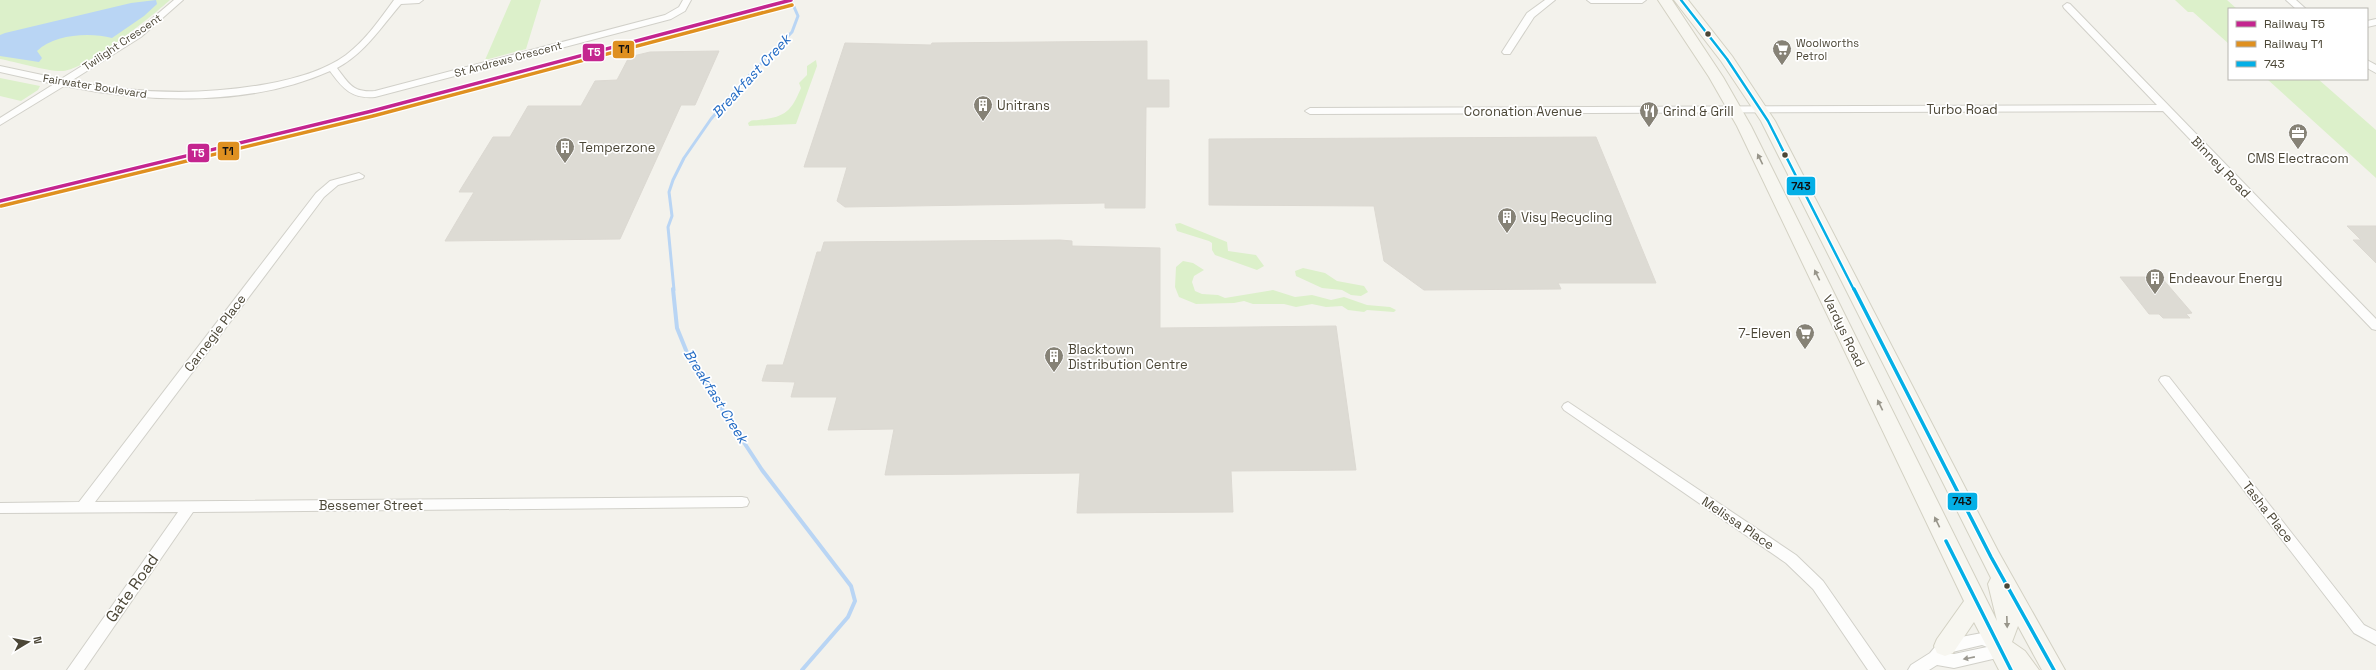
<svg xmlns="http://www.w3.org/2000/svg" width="2376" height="670" font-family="'Space Grotesk',sans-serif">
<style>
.green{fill:#dcf0ca}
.water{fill:#b9d5f4}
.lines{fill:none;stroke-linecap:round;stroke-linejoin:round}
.stream-far1{stroke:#b9d5f4;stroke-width:3}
.stream{stroke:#b9d5f4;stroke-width:4}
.building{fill:#dddbd4;stroke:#dcd9d2}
.street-casing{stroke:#d1d0c9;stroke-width:2}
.secondary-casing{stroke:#d3d1c3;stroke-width:2}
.street{fill:#fdfdfc;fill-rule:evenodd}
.secondary{fill:#f7f6f0;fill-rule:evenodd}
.bus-1-far1-casing{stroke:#fff;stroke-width:5}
.bus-1-casing{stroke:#fff;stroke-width:6}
.bus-1-far1{stroke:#04afe6;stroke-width:2.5}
.bus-1{stroke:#04afe6;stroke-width:3.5}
.rail-1-casing{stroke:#fff;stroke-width:6}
.rail-2-casing{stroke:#fff;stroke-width:6}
.rail-1{stroke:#c4258f;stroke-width:3.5}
.rail-2{stroke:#df9020;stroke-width:3.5}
.oneway{fill:#98958a}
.oneway2{fill:#9b988f}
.bus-dot{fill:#4b4636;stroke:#fff;stroke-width:1.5}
.labels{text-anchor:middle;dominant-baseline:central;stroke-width:3.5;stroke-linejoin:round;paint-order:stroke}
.far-street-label{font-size:11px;fill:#4b4636;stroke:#fff}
.far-poi-label{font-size:11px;fill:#4b4636;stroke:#fff;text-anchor:start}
.poi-label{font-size:13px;fill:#4b4636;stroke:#fff;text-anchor:start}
.street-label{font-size:13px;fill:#4b4636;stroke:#fff}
.water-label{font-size:14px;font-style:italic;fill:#236bc4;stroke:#fff}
.near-street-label{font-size:16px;fill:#4b4636;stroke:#fff}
.line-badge{stroke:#fff;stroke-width:1.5}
.badge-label{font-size:11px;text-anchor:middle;font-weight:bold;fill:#fff}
.pale-badge-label{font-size:11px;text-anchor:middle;font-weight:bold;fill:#111}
</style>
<rect width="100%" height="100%" fill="#f3f2ec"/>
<!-- green -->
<path class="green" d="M0,0H170C151,17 87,69 63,71C49,72 16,62 0,59Z
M511,0H541L526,49L485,60Z
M2175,0H2227L2237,9H2229V44L2193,12H2188Z
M816,60L817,66L796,124L749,126L748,123C752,119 754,121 759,120C785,117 791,112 801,88L799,83L807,75V66Z
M0,78L40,86L38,90L21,101L0,96Z
M2267,79H2318L2376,130V178Z
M1180,223L1227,242L1228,251L1256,255L1264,266L1257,270L1215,255L1212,250V243L1209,241L1177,231L1175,224Z
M1183,261L1193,263L1204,270L1194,276L1192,282L1195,291L1202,294L1218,295L1225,298L1273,290L1295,297L1312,295L1331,300L1344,297L1367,305L1390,307L1396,310L1394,312L1367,310L1364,312L1348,310L1342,306L1326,307L1312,304L1296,307L1284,304H1253L1244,301L1234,303L1196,304L1179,297L1175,287L1176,267Z
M1303,268L1325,273L1337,281L1364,286L1368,292L1361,296L1351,295L1342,290L1322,288L1296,276L1295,271Z"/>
<!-- water -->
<path class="water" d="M156,0L157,4L144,16L112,38C90,32 54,34 37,51L42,58L39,62L0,56V35L5,33L131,3Z"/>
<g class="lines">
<!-- stream-far1 -->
<path class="stream-far1" d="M674,290L668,227L672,216L669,192L673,180L684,158L711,119L742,83L792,32L798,16L791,0"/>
<!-- stream -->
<path class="stream" d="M673,289L677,328L690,360L762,470L851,586L855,601L848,617L802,670"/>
</g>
<!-- building -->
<path class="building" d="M1147,41V80H1169V107H1146L1145,208H1105V203L845,207L837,201L847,167H804L845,43L931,45L932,43Z
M719,51L695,105H681L620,239L445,241L474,192H459L493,137H510L528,106H581L595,81L617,80L629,57L650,52Z
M1596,137L1656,283H1558L1561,289L1424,290L1384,261L1374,206L1209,205V139Z
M2347,226H2376V263L2353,240H2361Z
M1060,240L1072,241V246L1160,248V328L1336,326L1356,470L1231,471L1233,512L1077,513L1080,473L885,475L894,429L828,430L837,397H791L795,382L762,381L767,365H783L817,252H821L824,242Z
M2120,277H2161L2192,313L2186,314L2190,318H2163L2159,314H2149Z"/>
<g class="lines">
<!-- street casing -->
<g class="street-casing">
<path id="street" d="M174,0H183L141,37L71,81C137,94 201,96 267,84C294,79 324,71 346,55C366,40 380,19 394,0H423L419,3L401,4C381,27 365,53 337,68C349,84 353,93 375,91L665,15L679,7L683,0H691L685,11L671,19L375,97C352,99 343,89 330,71C250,107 148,103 64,86L0,125V118L54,84L0,72V66L61,79L135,33Z
M1545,0H1555L1534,17L1510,54H1504L1502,52L1527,13Z
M1587,0H1646L1642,3H1591Z
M2286,0H2296L2306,9H2296Z
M2067,3L2070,4L2376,319V330L2372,329L2163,111L1310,114L1305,111L1310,108L2157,105L2064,8L2063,6Z
M2376,19V25L2367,27V21Z
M2367,60L2376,65V73L2367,68Z
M359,173L364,176L363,178L338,185L324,197L95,502L742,497L747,498L749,502L747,506L742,507L193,512L84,670H67L178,512L0,513V503L79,502L316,193L330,181Z
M2165,376L2169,377L2364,625L2376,631V645L2354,633L2161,383L2159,380L2161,377Z
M1568,402L1796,555L1823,581L1885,670H1868L1813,589L1786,563L1564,410L1562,407L1564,404Z
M1982,633L2003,639L2005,644L1997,658L1954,668L1937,665L1929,670H1908L1911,665L1930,653L1940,641ZM1982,645L1987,647L1954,654L1948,653Z"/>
</g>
<!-- secondary casing -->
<g class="secondary-casing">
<path id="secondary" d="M1658,0H1672L1723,77L1751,126L1997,621L1988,584L1991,578L1761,121L1721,61L1674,0H1688L1732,56L1775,121L1998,551L2065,670H2042L2018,626L2012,642L2025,651L2039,670H1999L1974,622L1953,653L1945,656L1937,653L1934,646L1937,639L1964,601L1737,126L1709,77Z"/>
</g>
<!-- street -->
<use href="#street" class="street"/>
<!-- secondary -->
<use href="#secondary" class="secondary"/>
<!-- bus-1-far1 casing -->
<g class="bus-1-far1-casing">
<path id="bus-1-far1" d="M1681,0L1727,59L1768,121L1854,290"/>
</g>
<!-- bus-1 casing -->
<g class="bus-1-casing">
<path id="bus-1" d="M1854,289L1991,557L2054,670
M1946,541L2011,670"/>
</g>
<!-- bus-1-far1 -->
<use href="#bus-1-far1" class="bus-1-far1"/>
<!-- bus-1 -->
<use href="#bus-1" class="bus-1"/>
<!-- rail-1 casing -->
<g class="rail-1-casing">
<path id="rail-1" d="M0,201L372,111L791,0"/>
</g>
<!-- rail-2 casing -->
<g class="rail-2-casing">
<path id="rail-2" d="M1,206L373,116L792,5"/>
</g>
<!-- rail-1 -->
<use href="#rail-1" class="rail-1"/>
<!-- rail-2 -->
<use href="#rail-2" class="rail-2"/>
</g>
<!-- one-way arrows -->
<defs><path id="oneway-solid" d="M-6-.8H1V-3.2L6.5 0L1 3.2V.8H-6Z"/></defs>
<g class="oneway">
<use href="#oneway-solid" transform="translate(1760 159) rotate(-116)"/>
<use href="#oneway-solid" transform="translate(1817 275) rotate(-116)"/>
<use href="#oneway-solid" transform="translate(1880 405) rotate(-116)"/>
<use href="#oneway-solid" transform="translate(1937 522) rotate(-116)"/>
<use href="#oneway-solid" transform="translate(2007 622) rotate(88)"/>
</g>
<use class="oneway2" href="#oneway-solid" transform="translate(1969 658) rotate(169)"/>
<!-- icons -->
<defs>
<g id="supermarket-pin" transform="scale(1)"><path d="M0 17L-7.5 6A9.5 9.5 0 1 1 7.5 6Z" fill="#868276" stroke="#fff"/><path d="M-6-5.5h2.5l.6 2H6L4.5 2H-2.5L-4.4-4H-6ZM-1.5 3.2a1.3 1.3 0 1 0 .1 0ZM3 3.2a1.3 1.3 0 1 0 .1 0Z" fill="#fff"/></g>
<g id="building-pin" transform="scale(1)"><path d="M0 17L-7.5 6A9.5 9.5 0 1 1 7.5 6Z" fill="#868276" stroke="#fff"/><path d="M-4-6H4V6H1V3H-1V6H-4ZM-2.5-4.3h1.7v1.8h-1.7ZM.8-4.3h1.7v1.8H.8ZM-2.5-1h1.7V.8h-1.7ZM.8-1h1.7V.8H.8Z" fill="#fff"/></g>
<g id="restaurant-pin" transform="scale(1)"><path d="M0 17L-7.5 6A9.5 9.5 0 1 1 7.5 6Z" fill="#868276" stroke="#fff"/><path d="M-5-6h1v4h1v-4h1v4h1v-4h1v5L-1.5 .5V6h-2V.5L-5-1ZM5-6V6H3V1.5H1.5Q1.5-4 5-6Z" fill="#fff"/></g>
<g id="office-pin" transform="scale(1)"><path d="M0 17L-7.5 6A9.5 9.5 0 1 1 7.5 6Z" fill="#868276" stroke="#fff"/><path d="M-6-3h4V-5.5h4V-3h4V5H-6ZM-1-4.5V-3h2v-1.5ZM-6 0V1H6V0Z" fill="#fff"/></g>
</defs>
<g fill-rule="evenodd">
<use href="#supermarket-pin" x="1782" y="49"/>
<use href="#building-pin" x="983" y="105"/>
<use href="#restaurant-pin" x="1649" y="111"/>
<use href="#office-pin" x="2298" y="133"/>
<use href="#building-pin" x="565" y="147"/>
<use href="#building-pin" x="1507" y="217"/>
<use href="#building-pin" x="2155" y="278"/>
<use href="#supermarket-pin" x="1805" y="333"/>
<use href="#building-pin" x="1054" y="356"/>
</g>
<!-- markers -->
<g class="bus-dot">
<circle cx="1708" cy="34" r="3.5"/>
<circle cx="1785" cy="155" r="3.5"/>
<circle cx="2007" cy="586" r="3.5"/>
</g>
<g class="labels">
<!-- far-street labels -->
<g class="far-street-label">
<text transform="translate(122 42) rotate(-34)">Twilight Crescent</text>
<text transform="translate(508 59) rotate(-15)">St Andrews Crescent</text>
<text transform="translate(95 86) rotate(9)">Fairwater Boulevard</text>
</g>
<!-- far-poi labels -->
<g class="far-poi-label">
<text x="1796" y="43">Woolworths<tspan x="1796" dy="13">Petrol</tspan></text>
</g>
<!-- poi labels -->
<g class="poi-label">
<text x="997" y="105">Unitrans</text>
<text x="1663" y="111">Grind &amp; Grill</text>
<text x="579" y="147">Temperzone</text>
<text x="2298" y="158" text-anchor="middle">CMS Electracom</text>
<text x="1521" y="217">Visy Recycling</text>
<text x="2169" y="278">Endeavour Energy</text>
<text x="1791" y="333" text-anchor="end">7-Eleven</text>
<text x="1068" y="349">Blacktown<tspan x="1068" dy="15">Distribution Centre</tspan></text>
</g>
<!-- street labels -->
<g class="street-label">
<text x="1962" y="109">Turbo Road</text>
<text x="1523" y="111">Coronation Avenue</text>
<text transform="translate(2221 167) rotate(46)">Binney Road</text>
<text transform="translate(1844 331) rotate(64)">Vardys Road</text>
<text transform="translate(215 333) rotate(-53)">Carnegie Place</text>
<text x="371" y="505">Bessemer Street</text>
<text transform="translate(2268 512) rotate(52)">Tasha Place</text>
<text transform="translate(1738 523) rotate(34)">Melissa Place</text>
</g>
<!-- water labels -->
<g class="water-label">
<text transform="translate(751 76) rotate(-47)">Breakfast Creek</text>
<text transform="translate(716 396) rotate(58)">Breakfast Creek</text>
</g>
<!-- near-street labels -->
<g class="near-street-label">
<text transform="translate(132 588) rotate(-55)">Gate Road</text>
</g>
</g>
<g class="line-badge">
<rect x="612" y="40" width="23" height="19" rx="4" fill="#df9020"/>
<rect x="582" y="43" width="23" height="19" rx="4" fill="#c4258f"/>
<rect x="217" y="141" width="23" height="20" rx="4" fill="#df9020"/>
<rect x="187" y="143" width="23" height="20" rx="4" fill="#c4258f"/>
<rect x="1786" y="176" width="30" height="20" rx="4" fill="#04afe6"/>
<rect x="1947" y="492" width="31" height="19" rx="4" fill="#04afe6"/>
</g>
<g class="badge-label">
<text x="594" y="56">T5</text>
<text x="198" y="157">T5</text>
</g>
<g class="pale-badge-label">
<text x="624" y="53">T1</text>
<text x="228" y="155">T1</text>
<text x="1801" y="190">743</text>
<text x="1962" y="505">743</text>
</g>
<!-- legend -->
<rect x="2228" y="8" width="140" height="72" fill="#ffffff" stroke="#b7b5af"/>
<rect x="2236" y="21" width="20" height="6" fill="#c4258f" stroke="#b7b5af"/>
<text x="2264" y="28" font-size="12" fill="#4b4636">Railway T5</text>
<rect x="2236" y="41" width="20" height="6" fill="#df9020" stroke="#b7b5af"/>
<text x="2264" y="48" font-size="12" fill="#4b4636">Railway T1</text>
<rect x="2236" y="61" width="20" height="6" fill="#04afe6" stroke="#b7b5af"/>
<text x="2264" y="68" font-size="12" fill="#4b4636">743</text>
<!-- north arrow -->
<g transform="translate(28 642) rotate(80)" stroke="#ffffff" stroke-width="3" paint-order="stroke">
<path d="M0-3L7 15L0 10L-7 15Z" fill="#4b4636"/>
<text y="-6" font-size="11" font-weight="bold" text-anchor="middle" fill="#4b4636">N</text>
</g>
</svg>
